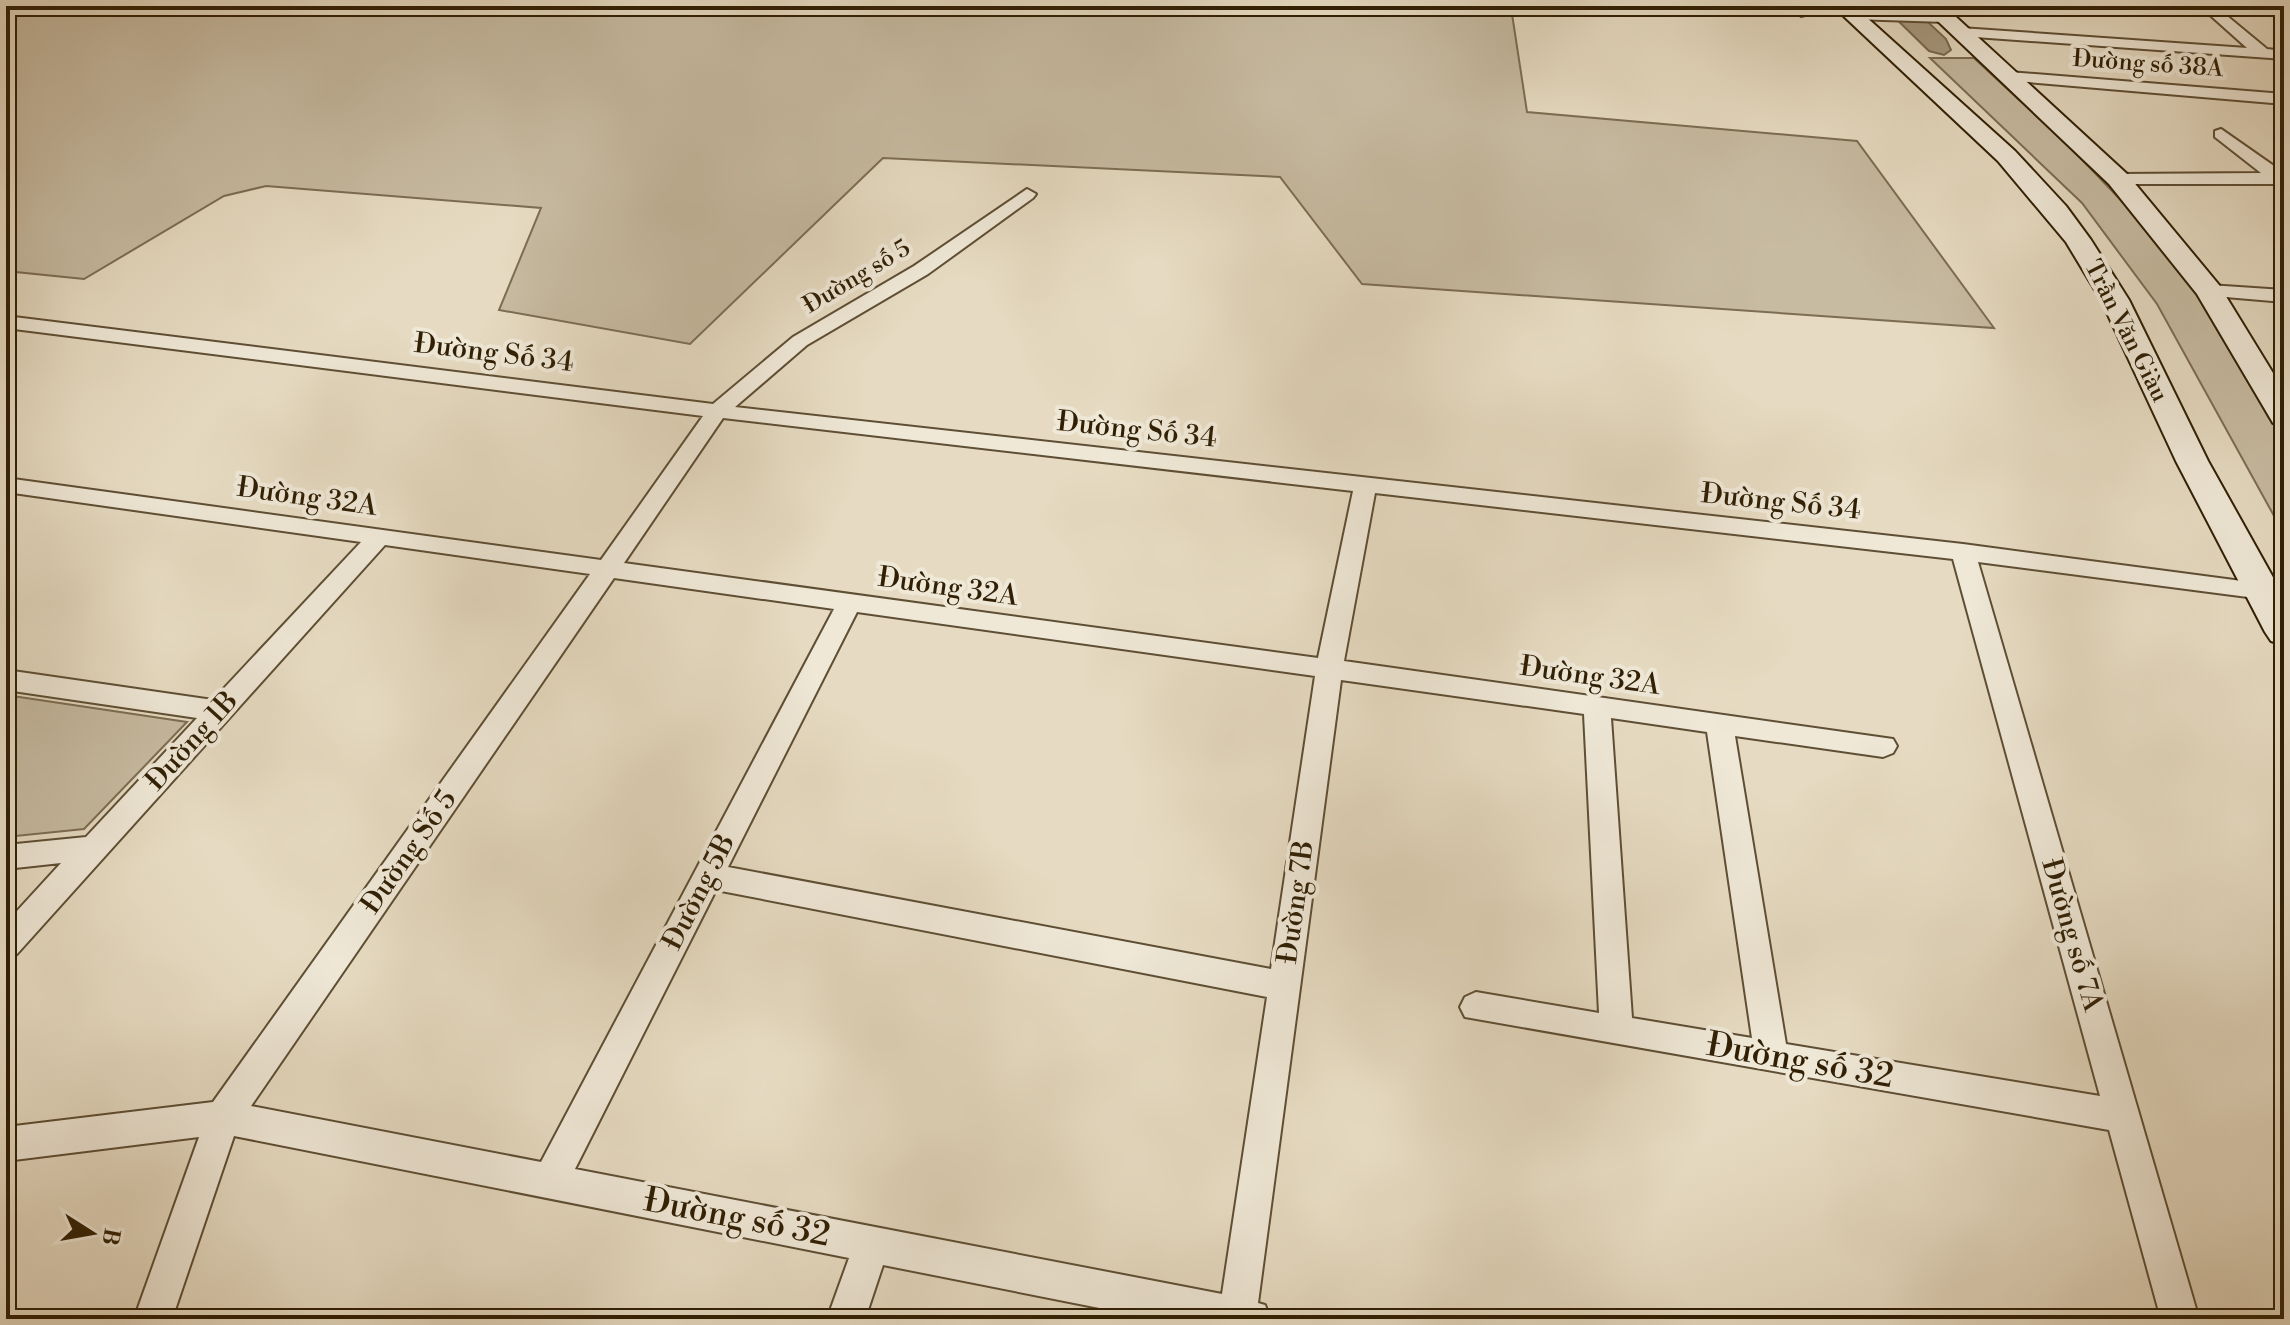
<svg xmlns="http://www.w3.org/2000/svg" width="2290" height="1325" font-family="'Libre Bodoni',serif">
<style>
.green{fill:#c7bba2;stroke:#7c6d53;stroke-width:2}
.water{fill:#a89b81;stroke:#78694f;stroke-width:2}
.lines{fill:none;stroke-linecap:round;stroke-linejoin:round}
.pedestrian-casing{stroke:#5e4e34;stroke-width:4}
.minor-casing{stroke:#5e4e34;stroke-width:4}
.secondary-casing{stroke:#301f04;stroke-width:4}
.pedestrian{fill:#efe8d7;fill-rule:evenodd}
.minor{fill:#efe8d7;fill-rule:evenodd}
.secondary{fill:#efe8d7;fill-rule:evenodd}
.labels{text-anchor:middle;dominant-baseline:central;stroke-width:8;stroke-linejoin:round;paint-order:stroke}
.far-street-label{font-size:24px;fill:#301f04;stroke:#efe8d7}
.street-label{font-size:28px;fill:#301f04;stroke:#efe8d7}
.near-street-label{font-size:34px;fill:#301f04;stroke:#efe8d7}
</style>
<rect width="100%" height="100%" fill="#e6dbc2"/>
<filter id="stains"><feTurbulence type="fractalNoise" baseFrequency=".0025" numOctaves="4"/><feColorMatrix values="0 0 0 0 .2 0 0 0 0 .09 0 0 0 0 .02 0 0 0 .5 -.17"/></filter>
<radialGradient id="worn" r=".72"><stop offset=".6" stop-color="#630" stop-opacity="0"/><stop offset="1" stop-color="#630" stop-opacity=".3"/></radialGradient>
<!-- green -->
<path class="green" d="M6,6H1436L1512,14L1527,112L1857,141L1994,328L1362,284L1280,177L883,158L690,344L499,310L541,208L266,186L224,196L84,279L6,271Z
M1930,58H1974L2069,146L2137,217L2201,298L2284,440V534L2157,304L2082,203Z
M6,695L187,722L84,829L6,837Z"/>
<!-- water -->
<path class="water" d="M1883,6H1911L1946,39L1951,50L1944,55L1929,51Z"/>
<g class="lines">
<!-- pedestrian casing -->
<g class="pedestrian-casing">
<path id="pedestrian" d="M1848,14L1946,16L1951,19L1946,22L1852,19L1848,18Z"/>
</g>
<!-- minor casing -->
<g class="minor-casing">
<path id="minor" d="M1792,6H1807L1813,13L1801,16Z
M2200,6H2215L2267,49L2284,51V59L1961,36L1954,32L1961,28L2247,48Z
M2009,72L2284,94V104L2004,80V74Z
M2221,129L2284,173V184H2118L2110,179L2118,174L2261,173L2215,137V131Z
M1027,189L1036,194L1033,198L928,274L807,345L735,407L1963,544L2272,585L2275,591L2272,597L2263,599L1978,562L2199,1319H2161L2109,1130L1465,1017L1460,1007L1465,997L1476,992L1599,1013L1584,714L1341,680L1258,1303L1265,1305L1270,1319H1155L883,1265L865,1319H827L849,1258L234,1136L172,1319H134L199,1137L6,1161V1127L213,1102L590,574L385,545L17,954L6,958V923L61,863L6,869V845L86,837L197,718L6,690V670L213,700L361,542L6,492V478L601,560L703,416L6,328V316L713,404L793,337L914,266ZM723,418L1353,491L1318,658L624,563ZM1375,493L1953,559L2100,1096L1786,1044L1735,736L1883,757L1893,753L1897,746L1893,739L1344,661ZM614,578L834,609L541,1162L251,1106ZM857,612L1315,676L1271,969L728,867ZM1611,718L1707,732L1752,1038L1632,1018ZM716,890L1267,997L1222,1294L575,1169Z
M2209,285L2284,290V302L2202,295V287Z"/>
</g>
<!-- secondary casing -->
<g class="secondary-casing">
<path id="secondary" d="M1833,6H1854L2015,151L2066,206L2091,240L2129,300L2208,461L2284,597V645L2271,641L2265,632L2176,461L2101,300L2066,242L1998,161Z
M1922,6H1944L2127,174L2219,285L2284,391V425L2273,423L2197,294L2109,184Z"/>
</g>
<!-- pedestrian -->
<use href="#pedestrian" class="pedestrian"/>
<!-- minor -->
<use href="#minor" class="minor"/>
<!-- secondary -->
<use href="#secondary" class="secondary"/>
</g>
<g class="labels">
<!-- far-street labels -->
<g class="far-street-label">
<text transform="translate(2148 64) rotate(4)">Đường số 38A</text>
<text transform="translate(857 277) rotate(-31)">Đường số 5</text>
<text transform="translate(2126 331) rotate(63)">Trần Văn Giàu</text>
</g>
<!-- street labels -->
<g class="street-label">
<text transform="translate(494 353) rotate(7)">Đường Số 34</text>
<text transform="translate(1137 430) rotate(6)">Đường Số 34</text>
<text transform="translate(307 497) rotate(8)">Đường 32A</text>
<text transform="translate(1781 502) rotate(6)">Đường Số 34</text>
<text transform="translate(948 587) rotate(8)">Đường 32A</text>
<text transform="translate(1590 676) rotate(8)">Đường 32A</text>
<text transform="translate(192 741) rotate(-48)">Đường 1B</text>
<text transform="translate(409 852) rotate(-55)">Đường Số 5</text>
<text transform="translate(699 892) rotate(-63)">Đường 5B</text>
<text transform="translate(1296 902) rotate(-82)">Đường 7B</text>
<text transform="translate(2072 935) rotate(74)">Đường số 7A</text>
</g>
<!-- near-street labels -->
<g class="near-street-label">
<text transform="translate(1800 1061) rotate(10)">Đường số 32</text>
<text transform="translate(737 1218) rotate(11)">Đường số 32</text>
</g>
</g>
<!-- margin -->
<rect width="2290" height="1325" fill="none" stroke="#e6dbc2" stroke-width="32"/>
<rect x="8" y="8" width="2274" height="1309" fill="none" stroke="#301f04" stroke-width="4"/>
<rect x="16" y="16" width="2258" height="1293" fill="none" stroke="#301f04" stroke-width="2"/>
<!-- north arrow -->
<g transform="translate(92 1233) rotate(101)" stroke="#efe8d7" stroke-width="6" paint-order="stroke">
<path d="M0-6L14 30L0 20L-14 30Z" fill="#301f04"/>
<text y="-12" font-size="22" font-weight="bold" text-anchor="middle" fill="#301f04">B</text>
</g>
<rect width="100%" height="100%" filter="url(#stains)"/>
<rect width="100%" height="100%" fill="url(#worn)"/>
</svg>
